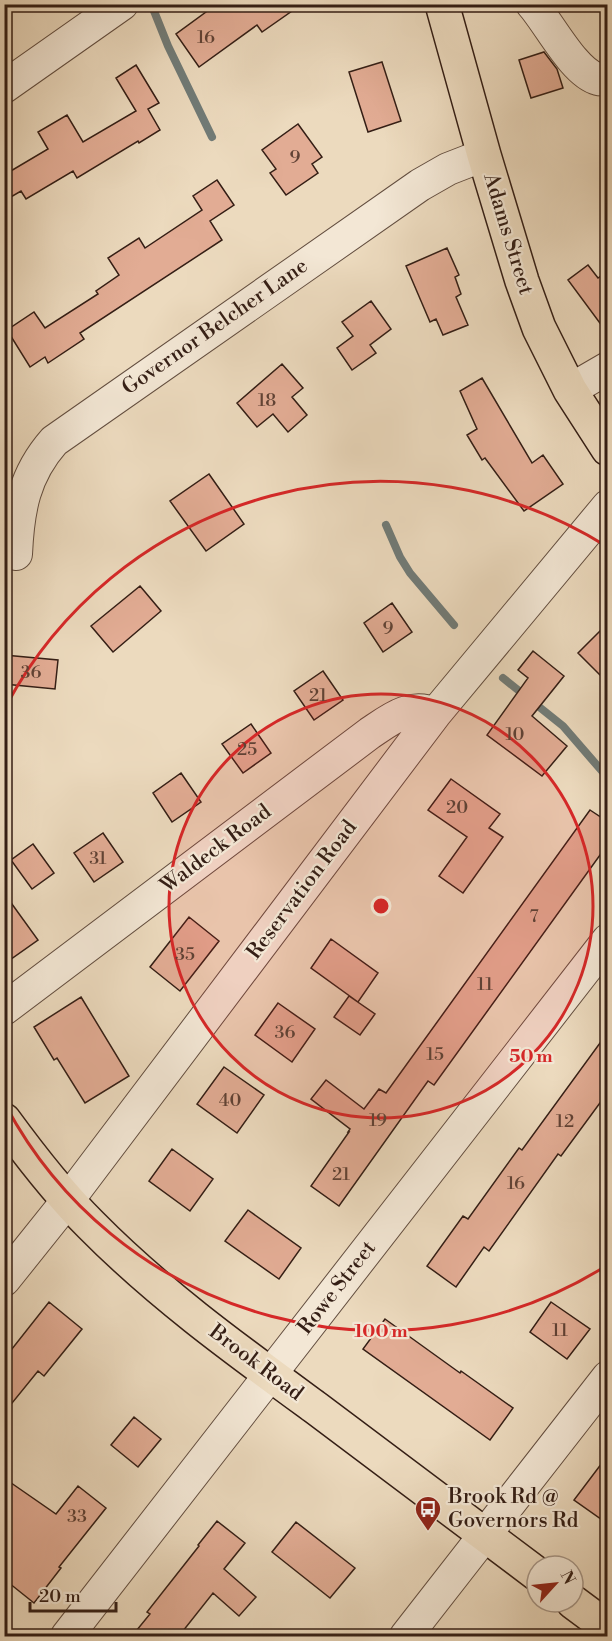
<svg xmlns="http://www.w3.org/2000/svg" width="612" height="1641" font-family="'Libre Bodoni',serif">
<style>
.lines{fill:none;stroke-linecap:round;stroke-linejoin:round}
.stream{stroke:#717b77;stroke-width:8}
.building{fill:#e2ac94;stroke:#341e15;stroke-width:1.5}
.minor-casing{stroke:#624d3f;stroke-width:34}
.major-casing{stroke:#341e15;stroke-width:36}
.minor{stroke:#f3e7d5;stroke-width:32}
.major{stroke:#ecdabe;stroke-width:33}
.ring{fill:none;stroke:#d62828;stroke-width:3}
.labels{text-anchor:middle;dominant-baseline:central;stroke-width:4.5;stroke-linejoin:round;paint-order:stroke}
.number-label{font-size:18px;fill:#604235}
.street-label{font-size:21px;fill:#341e15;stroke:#f3e7d5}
.poi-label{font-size:21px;fill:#341e15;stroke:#f3e7d5;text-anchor:start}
.centre{fill:#d62828;stroke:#f3e7d5;stroke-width:3}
.ring-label{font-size:18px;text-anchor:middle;font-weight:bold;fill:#d62828;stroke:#f3e7d5;stroke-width:4.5;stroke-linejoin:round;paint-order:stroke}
</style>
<rect width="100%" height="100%" fill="#ecdabe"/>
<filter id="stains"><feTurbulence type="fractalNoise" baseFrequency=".00333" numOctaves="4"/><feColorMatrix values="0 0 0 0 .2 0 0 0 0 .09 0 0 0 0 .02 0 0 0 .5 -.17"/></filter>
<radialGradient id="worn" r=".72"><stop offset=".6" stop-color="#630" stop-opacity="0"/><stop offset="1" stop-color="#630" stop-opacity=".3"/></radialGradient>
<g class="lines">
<!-- stream -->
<path class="stream" d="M154,11L168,46L212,137
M386,525L400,557L410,573L454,625
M503,678L563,726L608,778"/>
</g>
<!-- building -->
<path class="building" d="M217,4H302L262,32L257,25L199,67L176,34Z
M544,52L557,69L563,88L531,98L519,60Z
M382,62L401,121L368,132L349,72Z
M136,65L159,103L148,109L160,130L139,143L138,141L77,178L73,171L26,199L21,191L4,201V175L48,149L38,132L67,115L83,142L136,111L116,78Z
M298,124L322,157L312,164L318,173L286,195L270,173L276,169L262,150Z
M217,180L234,205L210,221L222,240L80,333L84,339L48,363L45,357L30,367L7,330L34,312L45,328L98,294L96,291L119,275L108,258L139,238L145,248L202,210L193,196Z
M447,248L459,275L455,277L461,294L456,297L468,325L443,335L436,319L430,322L406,266Z
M588,265L598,278L608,271V334L568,280Z
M371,301L391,329L370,345L376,353L352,370L337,348L353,336L342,322Z
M282,364L303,388L292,397L307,415L288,432L273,414L257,427L237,403Z
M482,378L532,463L543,455L563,484L524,511L485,458L482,460L467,435L477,429L460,391Z
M209,474L244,524L206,551L170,501Z
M140,586L161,611L113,652L91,626Z
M392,603L412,632L383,652L364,623Z
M608,623V683L578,653Z
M533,651L564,676L532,716L567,746L542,776L487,735L528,678L518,670Z
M4,655L58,660L55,689L4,684Z
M323,671L343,700L314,720L294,691Z
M251,724L271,753L243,773L222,744Z
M181,773L201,802L172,822L153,793Z
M451,779L500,814L489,828L503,837L463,893L439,876L467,837L428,810Z
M590,810L608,822V844L434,1085L428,1081L339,1206L311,1186L349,1132H348L350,1129L311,1099L326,1080L364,1109L379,1089L386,1093Z
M103,833L123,862L94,882L74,853Z
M33,844L54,873L32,889L11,860Z
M4,893L38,940L4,964Z
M189,917L219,941L180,991L150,967Z
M331,939L378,973L358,1002L311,968Z
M349,996L375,1014L360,1035L334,1017Z
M81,997L129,1076L85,1103L57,1058L54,1060L34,1027Z
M278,1003L315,1029L292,1062L255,1035Z
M608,1032V1092L561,1156L558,1154L489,1251L484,1247L456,1287L427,1266L463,1216L468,1219L519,1148L522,1150Z
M224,1067L264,1095L237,1133L197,1104Z
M172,1149L213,1179L190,1211L149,1181Z
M248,1210L301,1248L279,1279L225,1241Z
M49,1302L82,1329L44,1376L38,1371L4,1413V1359Z
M551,1302L590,1329L567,1359L530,1332Z
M385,1319L460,1373L461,1371L513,1408L490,1440L363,1349Z
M134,1417L161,1439L138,1467L111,1445Z
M608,1455V1524L574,1500Z
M4,1478L56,1514L78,1486L106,1508L59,1567L61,1568L34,1603L4,1579Z
M217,1521L245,1543L224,1569L256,1597L239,1616L213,1593L179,1636H132L150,1614L147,1612L199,1546L198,1545Z
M296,1522L355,1568L330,1598L272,1552Z"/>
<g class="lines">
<!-- minor casing -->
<g class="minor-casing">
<path id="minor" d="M532,4C549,23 574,73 598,79C601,80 604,79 608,80
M4,87L122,4
M570,390L608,368
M16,554C18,510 24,475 54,441L420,185L448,169L484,155
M4,1009L370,733C391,719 410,703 435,714
M4,1280L68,1200L435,714L608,506
M67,1636L608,940
M406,1636L608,1377"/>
</g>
<!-- major casing -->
<g class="major-casing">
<path id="major" d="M442,4L484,155L522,281L539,328L570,390L608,449
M4,1120C31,1157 59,1193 91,1225C159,1294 238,1351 316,1408C390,1464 464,1519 537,1574
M573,1602L608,1628"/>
</g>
<!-- minor -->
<use href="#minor" class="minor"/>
<!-- major -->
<use href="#major" class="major"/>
</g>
<!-- distance rings -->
<circle cx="381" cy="906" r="212" fill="#d62828" fill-opacity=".12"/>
<g class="ring">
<circle cx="381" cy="906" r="212"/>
<path d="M606 1266A425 425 0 0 1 6 1106M6 706A425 425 0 0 1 606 546"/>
</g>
<!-- icons -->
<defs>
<g id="bus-pin" transform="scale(1.35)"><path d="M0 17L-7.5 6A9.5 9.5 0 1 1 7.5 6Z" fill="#8f2418" stroke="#f3e7d5"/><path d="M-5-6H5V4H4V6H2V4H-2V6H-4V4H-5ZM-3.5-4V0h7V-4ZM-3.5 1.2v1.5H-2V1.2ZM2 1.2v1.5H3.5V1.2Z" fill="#fff"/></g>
</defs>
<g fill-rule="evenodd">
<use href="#bus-pin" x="428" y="1509"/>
</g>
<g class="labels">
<!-- number labels -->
<g class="number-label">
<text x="206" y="37">16</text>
<text x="295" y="157">9</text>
<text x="267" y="400">18</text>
<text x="388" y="628">9</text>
<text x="31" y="672">36</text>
<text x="318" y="695">21</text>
<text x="515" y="734">10</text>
<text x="247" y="749">25</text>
<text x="457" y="807">20</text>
<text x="98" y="858">31</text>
<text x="534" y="916">7</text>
<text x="185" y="954">35</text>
<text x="485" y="984">11</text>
<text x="285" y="1032">36</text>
<text x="435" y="1054">15</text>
<text x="230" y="1100">40</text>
<text x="378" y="1120">19</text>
<text x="565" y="1121">12</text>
<text x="341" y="1174">21</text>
<text x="516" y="1183">16</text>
<text x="560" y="1330">11</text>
<text x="77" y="1516">33</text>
</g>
<!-- street labels -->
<g class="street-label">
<text transform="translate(508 234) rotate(73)">Adams Street</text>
<text transform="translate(215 327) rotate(-35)">Governor Belcher Lane</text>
<text transform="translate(216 849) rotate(-37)">Waldeck Road</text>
<text transform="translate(302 890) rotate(-53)">Reservation Road</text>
<text transform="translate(337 1288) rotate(-52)">Rowe Street</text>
<text transform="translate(256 1363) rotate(37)">Brook Road</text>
</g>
<!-- poi labels -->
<g class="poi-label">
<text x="448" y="1497">Brook Rd @<tspan x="448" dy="24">Governors Rd</tspan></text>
</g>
</g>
<circle cx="381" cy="906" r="9" class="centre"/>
<g class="ring-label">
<text x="531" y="1062">50 m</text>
<text x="381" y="1337">100 m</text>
</g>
<!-- margin -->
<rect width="612" height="1641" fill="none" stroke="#ecdabe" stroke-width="24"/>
<rect x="6" y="6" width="600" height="1629" fill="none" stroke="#341e15" stroke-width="3"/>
<rect x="12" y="12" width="588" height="1617" fill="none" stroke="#341e15" stroke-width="1.5"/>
<!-- north arrow -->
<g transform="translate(555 1584) rotate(63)"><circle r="28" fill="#f3e7d5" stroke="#a79788" stroke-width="1.5"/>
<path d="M0-4.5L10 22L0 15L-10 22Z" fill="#8f2418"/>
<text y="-9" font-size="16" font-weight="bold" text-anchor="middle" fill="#341e15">N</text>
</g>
<!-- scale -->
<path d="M30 1602v9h86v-9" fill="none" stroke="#341e15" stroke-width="3"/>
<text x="39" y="1602" font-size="18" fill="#341e15" stroke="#f3e7d5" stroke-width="4.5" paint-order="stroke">20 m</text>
<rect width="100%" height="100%" filter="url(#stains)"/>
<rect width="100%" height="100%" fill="url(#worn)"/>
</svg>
